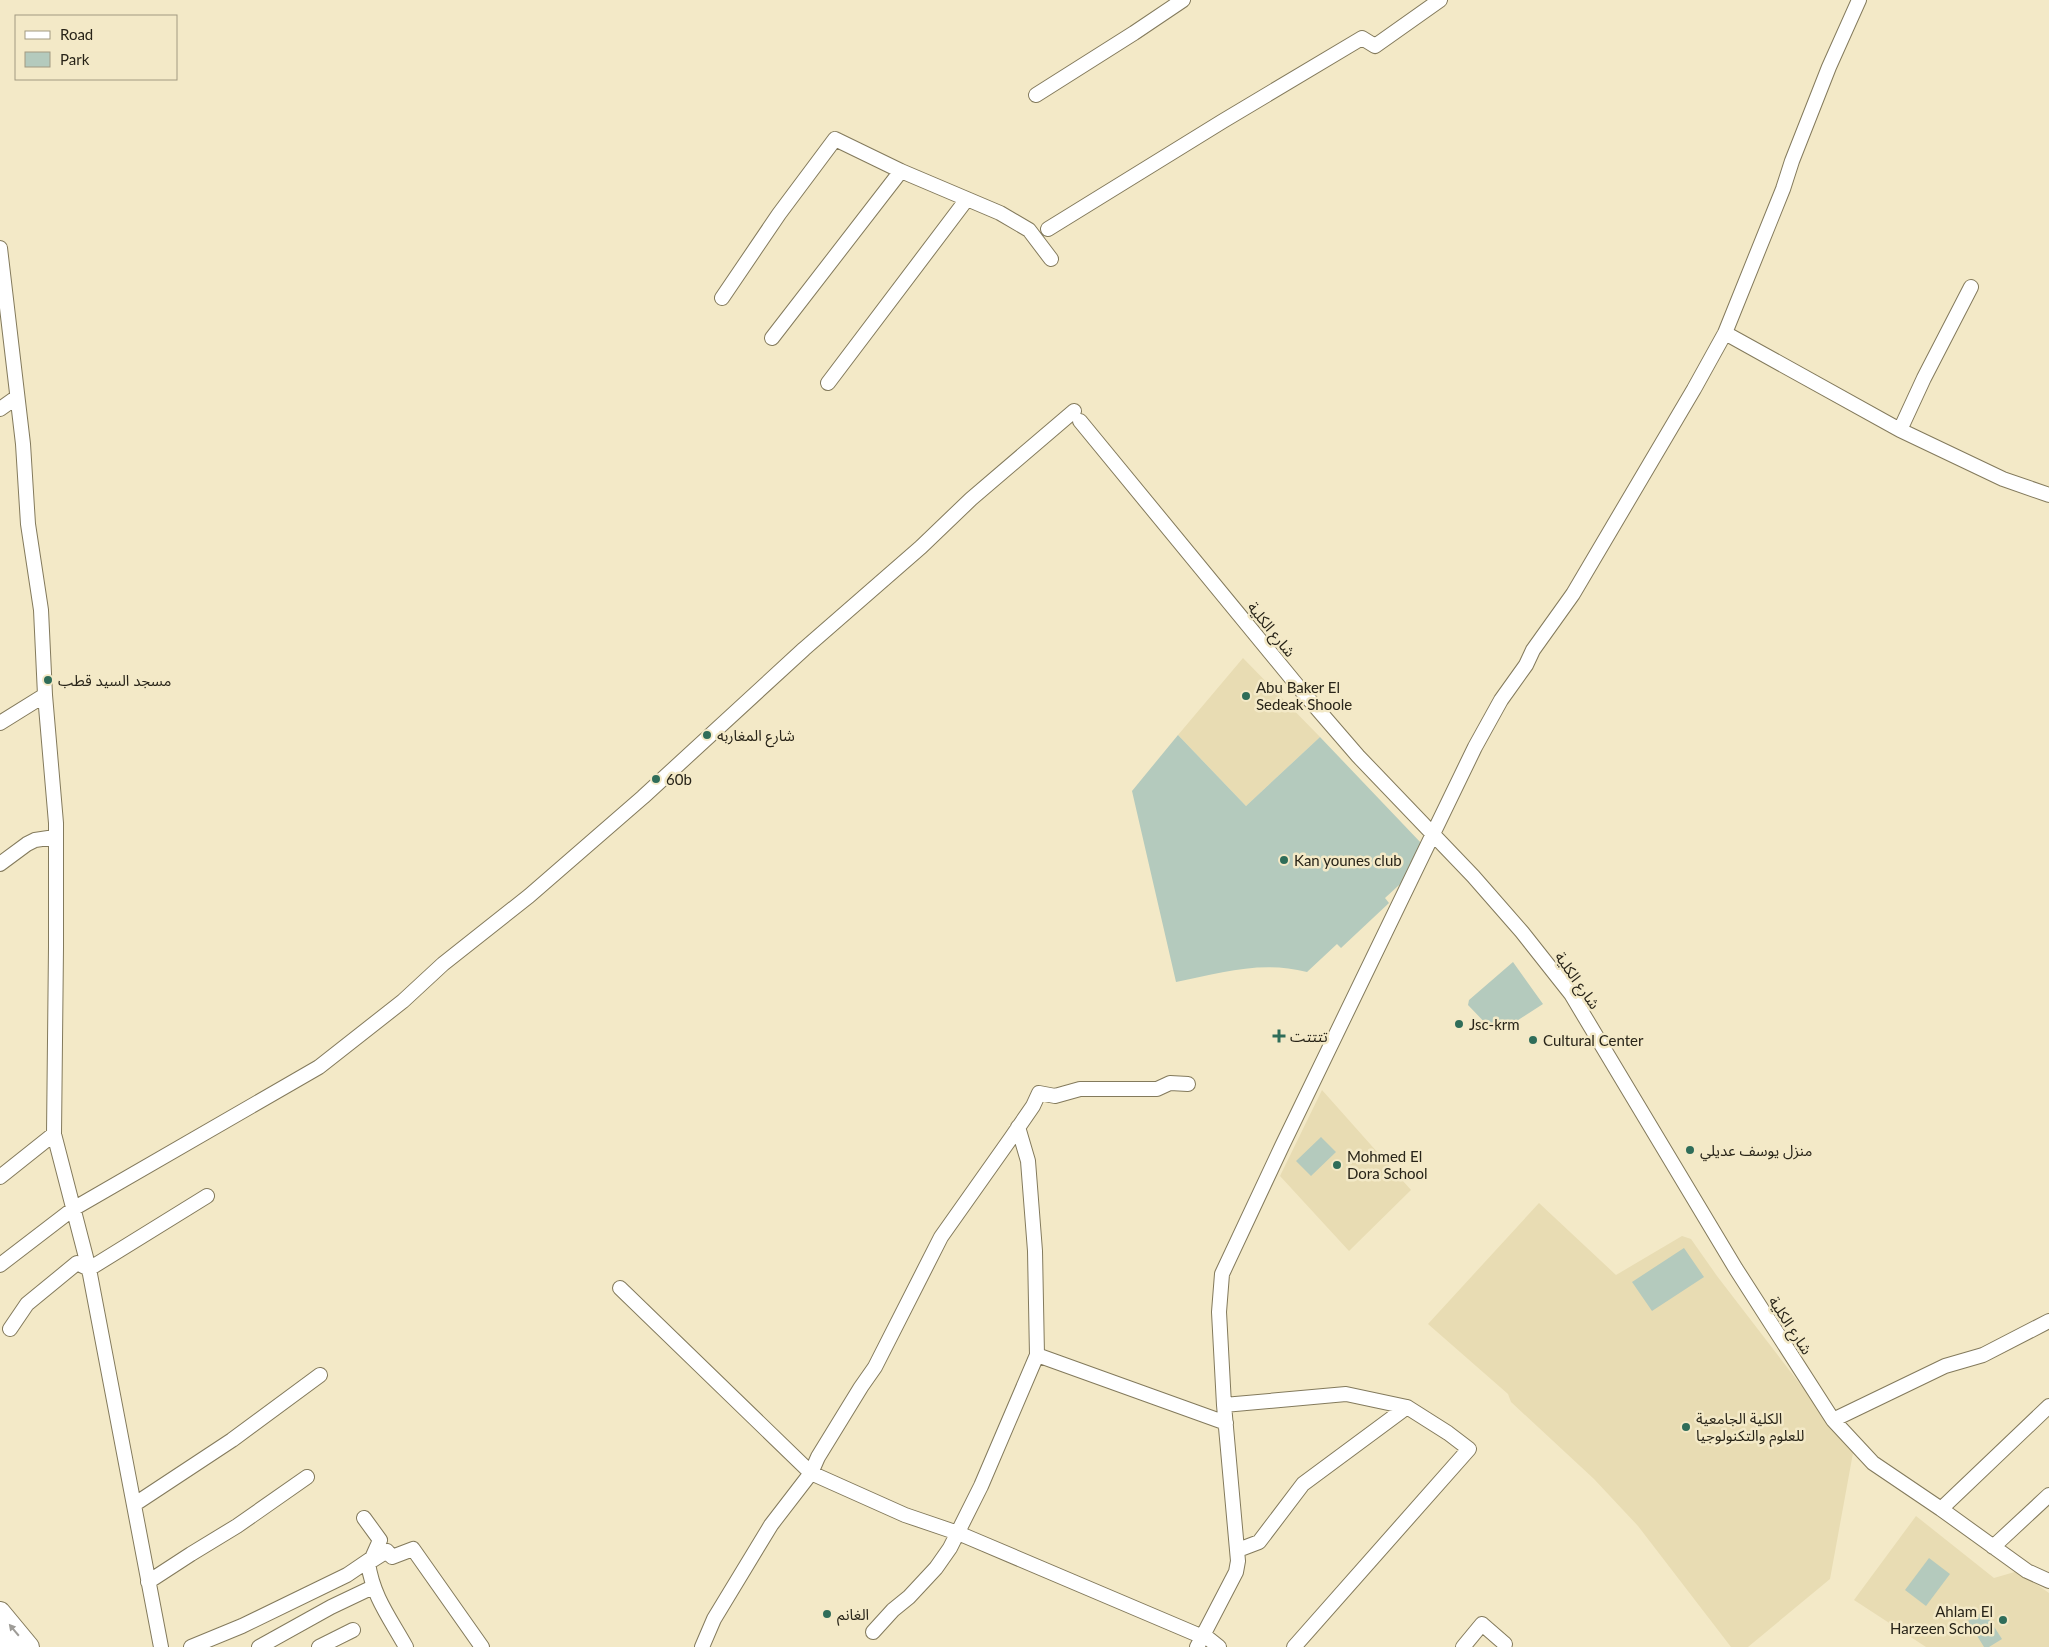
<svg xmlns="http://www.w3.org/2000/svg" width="2049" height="1647" font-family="Lato,'Noto Sans Arabic',sans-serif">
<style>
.built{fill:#e8dcb3}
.green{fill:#b4cabd}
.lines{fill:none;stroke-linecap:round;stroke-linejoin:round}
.minor-casing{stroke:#837a5c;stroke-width:16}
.highway-casing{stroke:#837a5c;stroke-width:22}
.minor{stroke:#fff;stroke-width:14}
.highway{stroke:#fff;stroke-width:20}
.oneway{fill:#9e9c97}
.poi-dot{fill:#2f6d59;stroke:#f3e9c7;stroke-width:2}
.labels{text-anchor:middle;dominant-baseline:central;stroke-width:5;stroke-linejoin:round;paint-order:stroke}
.street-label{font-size:15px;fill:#282418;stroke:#f3e9c7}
.poi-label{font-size:15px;fill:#282418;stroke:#f3e9c7;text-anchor:start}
</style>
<rect width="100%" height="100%" fill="#f3e9c7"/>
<!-- built -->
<path class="built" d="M1243,658L1320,737L1246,806L1178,735Z
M1322,1090L1411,1190L1349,1251L1280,1176Z
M1539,1203L1616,1275L1682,1236L1691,1239L1717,1276L1853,1453L1830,1579L1748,1647H1731L1638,1526L1594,1479L1511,1402L1508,1394L1428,1324Z
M1916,1516L1994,1578L2018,1571L2049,1593V1647H1926L1854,1600Z"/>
<!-- green -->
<path class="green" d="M1178,735L1246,806L1320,737L1422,844L1410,875L1385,898L1389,903L1341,948L1337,944L1307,972C1261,960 1221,973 1176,982L1132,791Z
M1513,962L1543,1004L1501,1031L1491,1029L1468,1005L1469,1000Z
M1321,1137L1336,1152L1311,1176L1296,1161Z
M1684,1248L1704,1277L1652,1311L1632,1282Z
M1929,1558L1950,1574L1926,1606L1905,1590Z
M1984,1611L2002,1639L1989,1647H1984L1968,1621Z"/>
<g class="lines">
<!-- minor casing -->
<g class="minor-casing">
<path id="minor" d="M1036,95L1134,33L1183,0
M1048,229L1223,121L1362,38L1375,46L1440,0
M0,248L23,444L28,524L41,610L45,695L56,823V947L54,1134L89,1269L161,1647
M722,298L779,214L835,139L901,171L1000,213L1029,230L1051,259
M1725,333L1900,430L2003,479L2049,495
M772,338L901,171
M828,383L967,199
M0,409L17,397
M1080,421L1301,690L1358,756L1473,876L1522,932L1571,994L1736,1269L1833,1420L1873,1463L1941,1509L2027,1571L2049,1581
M1900,430L1924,378L1971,287
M0,723L45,695
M0,864L27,844L35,840L55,837
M0,1177L54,1134
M0,1265L73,1209L319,1067L403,1001L443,964L529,896L643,797L804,649L921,547L971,499L1074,411
M620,1288L811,1473L905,1515L958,1533L1203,1637
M10,1329L27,1304L77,1263L89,1269L207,1196
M1037,1355L1226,1423
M1224,1405L1346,1394L1407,1407L1448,1433L1469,1449L1294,1647
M1833,1420L1945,1366L1983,1355L2049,1321
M135,1504L232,1440L320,1375
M1941,1509L2049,1406
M1993,1547L2049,1495
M1238,1550L1259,1542L1303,1484L1407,1407
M148,1582L191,1554L237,1526L307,1477
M873,1632L893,1610L909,1597L936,1568L950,1548L981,1486L1037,1355L1035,1251L1028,1161L1018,1127
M1204,1635L1219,1647
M191,1647L242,1626L347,1575L372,1558L380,1540L364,1518
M259,1647L331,1607L373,1587
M319,1647L353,1630
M406,1647C390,1618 373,1597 368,1563L387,1551L392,1557L413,1549L482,1647
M702,1647L714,1619L771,1525L811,1473L818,1457L861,1387L875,1367L941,1237L1011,1138L1033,1106L1039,1093L1055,1096L1080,1089H1157L1170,1083L1188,1084
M1197,1647L1236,1572L1238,1561L1224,1405L1219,1312L1222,1274L1282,1146L1475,747L1501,700L1526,665L1533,650L1573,594L1694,389L1725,333L1783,189L1792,161L1829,67L1859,0
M1463,1647L1482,1624L1505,1644"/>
</g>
<!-- highway casing -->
<g class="highway-casing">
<path id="highway" d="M0,1612L29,1647
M0,1637L8,1647"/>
</g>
<!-- minor -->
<use href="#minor" class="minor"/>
<!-- highway -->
<use href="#highway" class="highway"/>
</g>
<!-- one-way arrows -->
<defs><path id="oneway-solid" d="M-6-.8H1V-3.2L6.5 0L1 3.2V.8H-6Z" transform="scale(1.25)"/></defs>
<use class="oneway" href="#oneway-solid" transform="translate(14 1630) rotate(-130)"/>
<!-- markers -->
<g class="poi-dot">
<circle cx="48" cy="680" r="5"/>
<circle cx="1246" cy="696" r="5"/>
<circle cx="707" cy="735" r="5"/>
<circle cx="656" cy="779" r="5"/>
<circle cx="1284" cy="860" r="5"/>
<circle cx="1459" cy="1024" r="5"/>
<path d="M1276.5 1028.5h5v5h5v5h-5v5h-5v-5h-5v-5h5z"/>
<circle cx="1533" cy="1040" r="5"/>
<circle cx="1690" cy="1150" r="5"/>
<circle cx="1337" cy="1165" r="5"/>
<circle cx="1686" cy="1427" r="5"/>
<circle cx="827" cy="1614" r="5"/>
<circle cx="2003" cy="1620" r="5"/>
</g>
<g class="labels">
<!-- street labels -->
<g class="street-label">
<text transform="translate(1272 629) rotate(51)">شارع الكلية</text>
<text transform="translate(1578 980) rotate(55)">شارع الكلية</text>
<text transform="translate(1791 1325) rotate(57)">شارع الكلية</text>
</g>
<!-- poi labels -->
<g class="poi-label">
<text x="58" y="680">مسجد السيد قطب</text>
<text x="1256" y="687">Abu Baker El<tspan x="1256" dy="17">Sedeak Shoole</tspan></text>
<text x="717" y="735">شارع المغاربه</text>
<text x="666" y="779">60b</text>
<text x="1294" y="860">Kan younes club</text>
<text x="1469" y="1024">Jsc-krm</text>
<text x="1290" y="1036">تتتتت</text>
<text x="1543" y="1040">Cultural Center</text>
<text x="1700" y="1150">منزل يوسف عديلي</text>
<text x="1347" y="1156">Mohmed El<tspan x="1347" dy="17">Dora School</tspan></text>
<text x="1696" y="1418">الكلية الجامعية<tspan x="1696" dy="17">للعلوم والتكنولوجيا</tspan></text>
<text x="1993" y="1611" text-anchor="end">Ahlam El<tspan x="1993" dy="17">Harzeen School</tspan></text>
<text x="837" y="1614">الغانم</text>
</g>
</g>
<!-- legend -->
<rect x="15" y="15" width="162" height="65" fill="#f3e9c7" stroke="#a29a81"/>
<rect x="25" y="31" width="25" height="8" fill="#ffffff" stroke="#a29a81"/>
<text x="60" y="40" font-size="15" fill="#282418">Road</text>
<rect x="25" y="52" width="25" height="15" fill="#b4cabd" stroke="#a29a81"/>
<text x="60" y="65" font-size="15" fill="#282418">Park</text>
</svg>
